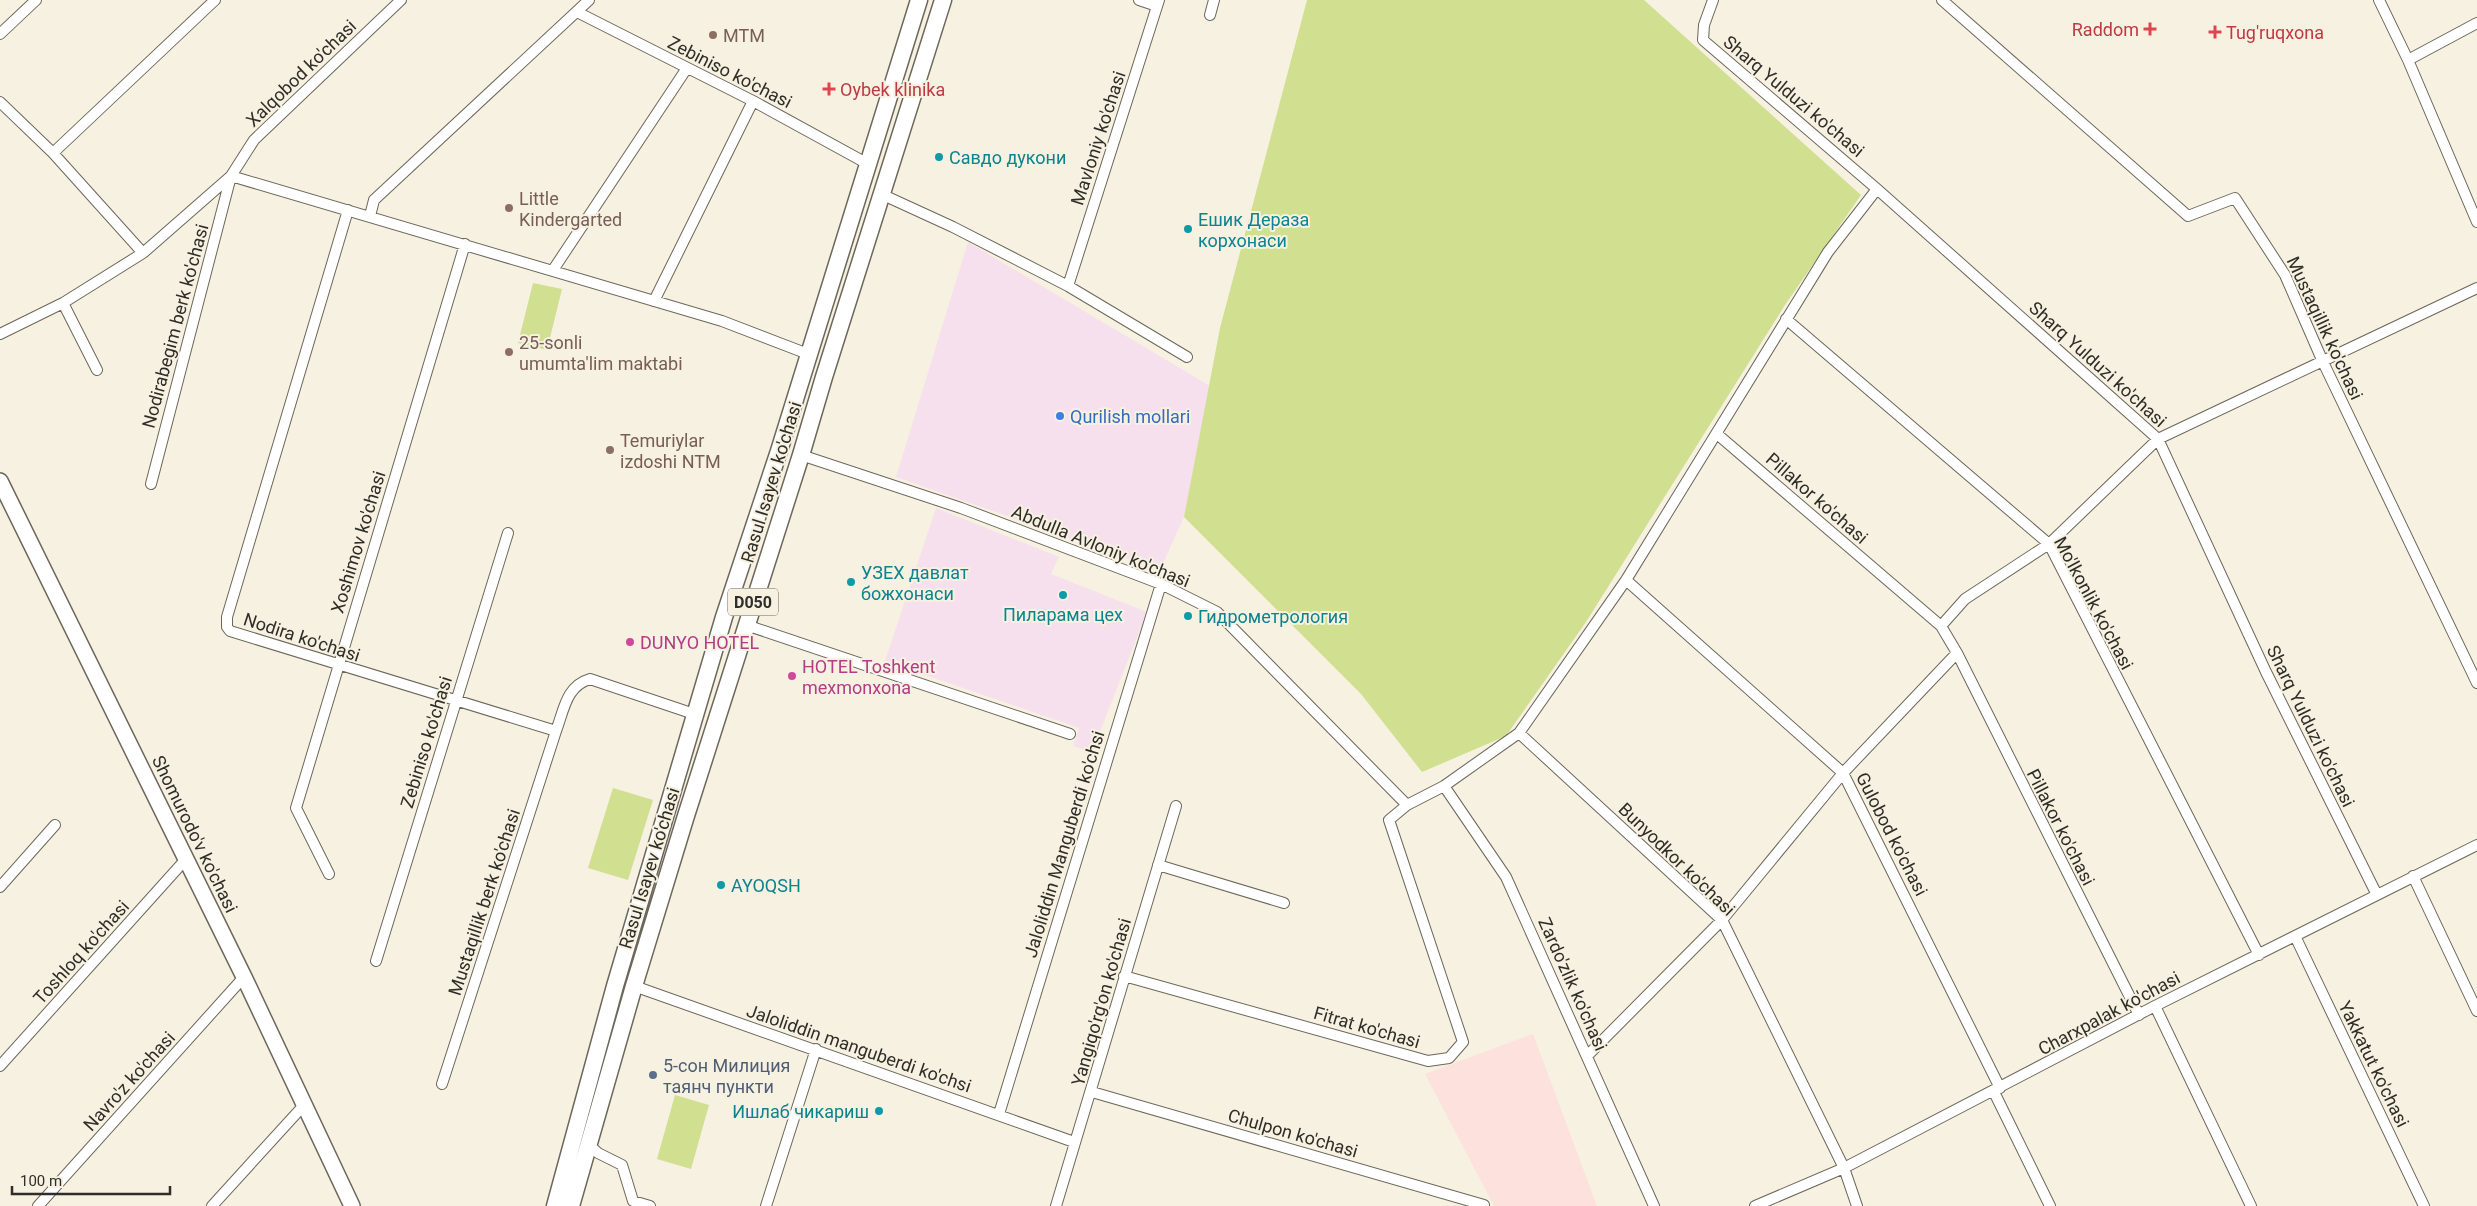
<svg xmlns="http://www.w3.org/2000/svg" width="2477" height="1206" font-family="Roboto,sans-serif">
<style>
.commercial{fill:#f7e0ed}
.industrial{fill:#fce1dd}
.green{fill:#d0df90}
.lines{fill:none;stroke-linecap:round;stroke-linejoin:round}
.street-casing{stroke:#6c675a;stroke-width:12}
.secondary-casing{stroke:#6c675a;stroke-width:18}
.primary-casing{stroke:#6c675a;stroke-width:19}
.street{stroke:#fff;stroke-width:10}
.secondary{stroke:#fff;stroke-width:15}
.primary{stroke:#fff;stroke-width:16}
.health-dot{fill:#e0444e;stroke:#f7f1e2;stroke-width:2}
.education-dot{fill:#8d6e63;stroke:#f7f1e2;stroke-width:2}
.culture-dot{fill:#0f9aa8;stroke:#f7f1e2;stroke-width:2}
.shop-dot{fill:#3f7fe0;stroke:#f7f1e2;stroke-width:2}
.hotel-dot{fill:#d1479c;stroke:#f7f1e2;stroke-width:2}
.service-dot{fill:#5c6f8a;stroke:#f7f1e2;stroke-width:2}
.labels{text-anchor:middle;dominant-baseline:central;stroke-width:4;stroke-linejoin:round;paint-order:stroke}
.shield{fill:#f7f1e2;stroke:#6b685f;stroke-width:1}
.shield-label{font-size:16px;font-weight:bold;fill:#2f2d27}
.health-label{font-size:18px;fill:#be3a42;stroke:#f7f1e2;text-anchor:start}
.education-label{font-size:18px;fill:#785e54;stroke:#f7f1e2;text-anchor:start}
.street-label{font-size:18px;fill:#2f2d27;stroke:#f7f1e2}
.culture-label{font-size:18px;fill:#0d838f;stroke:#f7f1e2;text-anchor:start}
.shop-label{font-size:18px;fill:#366cbe;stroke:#f7f1e2;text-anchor:start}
.hotel-label{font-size:18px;fill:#b23c85;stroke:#f7f1e2;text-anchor:start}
.service-label{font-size:18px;fill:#4e5e75;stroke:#f7f1e2;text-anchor:start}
</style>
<rect width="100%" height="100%" fill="#f7f1e2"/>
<!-- commercial -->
<path class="commercial" d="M968,242L1210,386L1184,517L1160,570L896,477Z
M936,508L1059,557L1051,574L1147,612L1092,752L1073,746L1079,728L885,661Z"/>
<!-- industrial -->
<path class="industrial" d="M1533,1034L1597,1206H1494L1425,1074Z"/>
<!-- green -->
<path class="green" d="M1307,0H1644L1861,195L1785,305L1586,622L1506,736L1422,772L1361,694L1184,517L1220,328Z
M533,283L562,289L547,350L518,343Z
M613,788L653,800L628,880L588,868Z
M675,1095L709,1105L691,1169L657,1159Z"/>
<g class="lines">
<!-- street casing -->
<g class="street-casing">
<path id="street" d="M1139,0L1157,6
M1713,0L1704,25L1703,40L1877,189L2158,439L2266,672L2377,895
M1942,0L2188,216L2235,198L2285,275L2323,362L2477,683
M2379,0L2408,60L2477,222
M577,12L753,101L868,164
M1210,15L1214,0
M0,34L36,0
M2408,60L2477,23
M0,102L53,153L215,0
M53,153L143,253L231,176
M231,176L722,321L808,354
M881,194L953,227L1068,286L1187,357
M348,210L227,617V627L230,631L556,731C564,710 566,686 590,679L697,715
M370,216L374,200L589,0
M553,270L687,68
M1068,286L1159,0
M654,301L753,101
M63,303L97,370
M1786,319L2049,544L2259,955
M0,334L63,303L143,253
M1717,434L1941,626
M801,455L961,508L1161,584L1217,612L1407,805
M151,484L231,176L254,140L401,0
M1626,580L1843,773L2000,1088
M746,625L1070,734
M1957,653L2139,1015
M1519,733L1722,920L1844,1168L1857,1206
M1444,786L1506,877L1654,1206
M1158,865L1284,903
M329,874L296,808L465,244
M2413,876L2477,1011
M0,887L55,825
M2295,936L2424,1206
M376,961L508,533
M1124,976L1428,1061L1449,1058L1463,1042L1389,820L1407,805L1444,786L1519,733L1626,580L1828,252L1877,189
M634,986L1074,1142
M2155,1006L2251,1206
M1587,1056L1722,920L1843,773L1957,653L1941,626L1965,599L2049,544L2158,439L2477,288
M0,1066L186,859
M442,1084L556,731
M1092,1092L1484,1205
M1994,1092L2050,1206
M999,1114L1161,584
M588,1144L598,1153L622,1165L633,1201L650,1206
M38,1206L244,977
M212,1206L305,1104
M766,1206L816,1049
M1056,1206L1176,806
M1755,1206L1844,1168L2155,1006L2477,845"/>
</g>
<!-- secondary casing -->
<g class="secondary-casing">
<path id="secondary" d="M0,481L244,977L352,1206"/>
</g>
<!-- primary casing -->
<g class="primary-casing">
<path id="primary" d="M555,1206L615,986L724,617L779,451L919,0
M571,1206L634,986L685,819L801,455L824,377L943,0"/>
</g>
<!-- street -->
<use href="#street" class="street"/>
<!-- secondary -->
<use href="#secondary" class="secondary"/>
<!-- primary -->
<use href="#primary" class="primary"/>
</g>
<!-- markers -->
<g class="health-dot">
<path d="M2147.5 21.5h5v5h5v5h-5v5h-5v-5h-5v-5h5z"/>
<path d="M2212.5 24.5h5v5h5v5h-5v5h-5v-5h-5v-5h5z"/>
<path d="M826.5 81.5h5v5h5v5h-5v5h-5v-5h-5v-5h5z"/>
</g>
<g class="education-dot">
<circle cx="713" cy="35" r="5"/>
<circle cx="509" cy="208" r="5"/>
<circle cx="509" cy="352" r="5"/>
<circle cx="610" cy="450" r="5"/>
</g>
<g class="culture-dot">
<circle cx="939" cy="157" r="5"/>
<circle cx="1188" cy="229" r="5"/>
<circle cx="851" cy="582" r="5"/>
<circle cx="1063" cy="595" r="5"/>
<circle cx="1188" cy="616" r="5"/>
<circle cx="721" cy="885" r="5"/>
<circle cx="879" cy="1111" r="5"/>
</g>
<circle class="shop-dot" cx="1060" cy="416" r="5"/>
<g class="hotel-dot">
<circle cx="630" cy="642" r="5"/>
<circle cx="792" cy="676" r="5"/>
</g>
<circle class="service-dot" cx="653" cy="1075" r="5"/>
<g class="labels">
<!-- shield labels -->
<rect class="shield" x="728" y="588.5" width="50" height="27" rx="4"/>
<g class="shield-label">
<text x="753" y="602">D050</text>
</g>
<!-- health labels -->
<g class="health-label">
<text x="2139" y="29" text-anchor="end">Raddom</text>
<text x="2226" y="32">Tug'ruqxona</text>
<text x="840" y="89">Oybek klinika</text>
</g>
<!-- education labels -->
<g class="education-label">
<text x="723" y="35">MTM</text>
<text x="519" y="198">Little<tspan x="519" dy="21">Kindergarted</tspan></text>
<text x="519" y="342">25-sonli<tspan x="519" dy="21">umumta'lim maktabi</tspan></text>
<text x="620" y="440">Temuriylar<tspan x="620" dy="21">izdoshi NTM</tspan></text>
</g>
<!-- street labels -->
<g class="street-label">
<text transform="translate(730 72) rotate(27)">Zebiniso ko'chasi</text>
<text transform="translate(301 73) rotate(-44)">Xalqobod ko'chasi</text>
<text transform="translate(1794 96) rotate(40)">Sharq Yulduzi ko'chasi</text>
<text transform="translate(1098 138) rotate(-72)">Mavloniy ko'chasi</text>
<text transform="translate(175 326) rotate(-75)">Nodirabegim berk ko'chasi</text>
<text transform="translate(2325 328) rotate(65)">Mustaqillik ko'chasi</text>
<text transform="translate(2098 364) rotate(42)">Sharq Yulduzi ko'chasi</text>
<text transform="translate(771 482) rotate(-73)">Rasul Isayev ko'chasi</text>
<text transform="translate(1817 498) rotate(41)">Pillakor ko'chasi</text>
<text transform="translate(358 542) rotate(-73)">Xoshimov ko'chasi</text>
<text transform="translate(1101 546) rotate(22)">Abdulla Avloniy ko'chasi</text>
<text transform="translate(2094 603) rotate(62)">Mo'lkonlik ko'chasi</text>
<text transform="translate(302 637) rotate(18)">Nodira ko'chasi</text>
<text transform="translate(2311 726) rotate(64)">Sharq Yulduzi ko'chasi</text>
<text transform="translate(426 742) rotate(-73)">Zebiniso ko'chasi</text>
<text transform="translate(2061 827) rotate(63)">Pillakor ko'chasi</text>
<text transform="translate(195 834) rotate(64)">Shomurodo'v ko'chasi</text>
<text transform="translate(1892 834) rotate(63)">Gulobod ko'chasi</text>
<text transform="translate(1064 844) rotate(-73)">Jaloliddin Manguberdi ko'chsi</text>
<text transform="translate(1677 859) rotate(44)">Bunyodkor ko'chasi</text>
<text transform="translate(649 868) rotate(-73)">Rasul Isayev ko'chasi</text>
<text transform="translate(484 902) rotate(-72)">Mustaqillik berk ko'chasi</text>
<text transform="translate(81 952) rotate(-48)">Toshloq ko'chasi</text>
<text transform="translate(1573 984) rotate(66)">Zardo'zlik ko'chasi</text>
<text transform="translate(1101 1002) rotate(-74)">Yangiqo'rg'on ko'chasi</text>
<text transform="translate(2109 1013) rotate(-28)">Charxpalak ko'chasi</text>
<text transform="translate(1367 1027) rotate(16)">Fitrat ko'chasi</text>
<text transform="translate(859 1048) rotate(19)">Jaloliddin manguberdi ko'chsi</text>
<text transform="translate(2374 1064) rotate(64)">Yakkatut ko'chasi</text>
<text transform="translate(129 1081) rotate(-48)">Navro'z ko'chasi</text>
<text transform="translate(1293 1133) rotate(16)">Chulpon ko'chasi</text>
</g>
<!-- culture labels -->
<g class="culture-label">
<text x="949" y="157">Савдо дукони</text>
<text x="1198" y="219">Ешик Дераза<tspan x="1198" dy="21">корхонаси</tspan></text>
<text x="861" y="572">УЗЕХ давлат<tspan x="861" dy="21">божхонаси</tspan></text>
<text x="1063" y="614" text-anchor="middle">Пиларама цех</text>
<text x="1198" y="616">Гидрометрология</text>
<text x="731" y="885">AYOQSH</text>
<text x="869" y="1111" text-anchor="end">Ишлаб чикариш</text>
</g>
<!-- shop labels -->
<g class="shop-label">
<text x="1070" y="416">Qurilish mollari</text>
</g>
<!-- hotel labels -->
<g class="hotel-label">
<text x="640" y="642">DUNYO HOTEL</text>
<text x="802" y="666">HOTEL Toshkent<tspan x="802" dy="21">mexmonxona</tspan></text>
</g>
<!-- service labels -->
<g class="service-label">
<text x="663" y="1065">5-сон Милиция<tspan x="663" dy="21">таянч пункти</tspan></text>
</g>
</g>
<!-- scale -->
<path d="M12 1186v8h158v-8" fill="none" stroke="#2f2d27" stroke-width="2.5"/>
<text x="20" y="1186" font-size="15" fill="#2f2d27" stroke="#f7f1e2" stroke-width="4" paint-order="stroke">100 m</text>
</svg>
